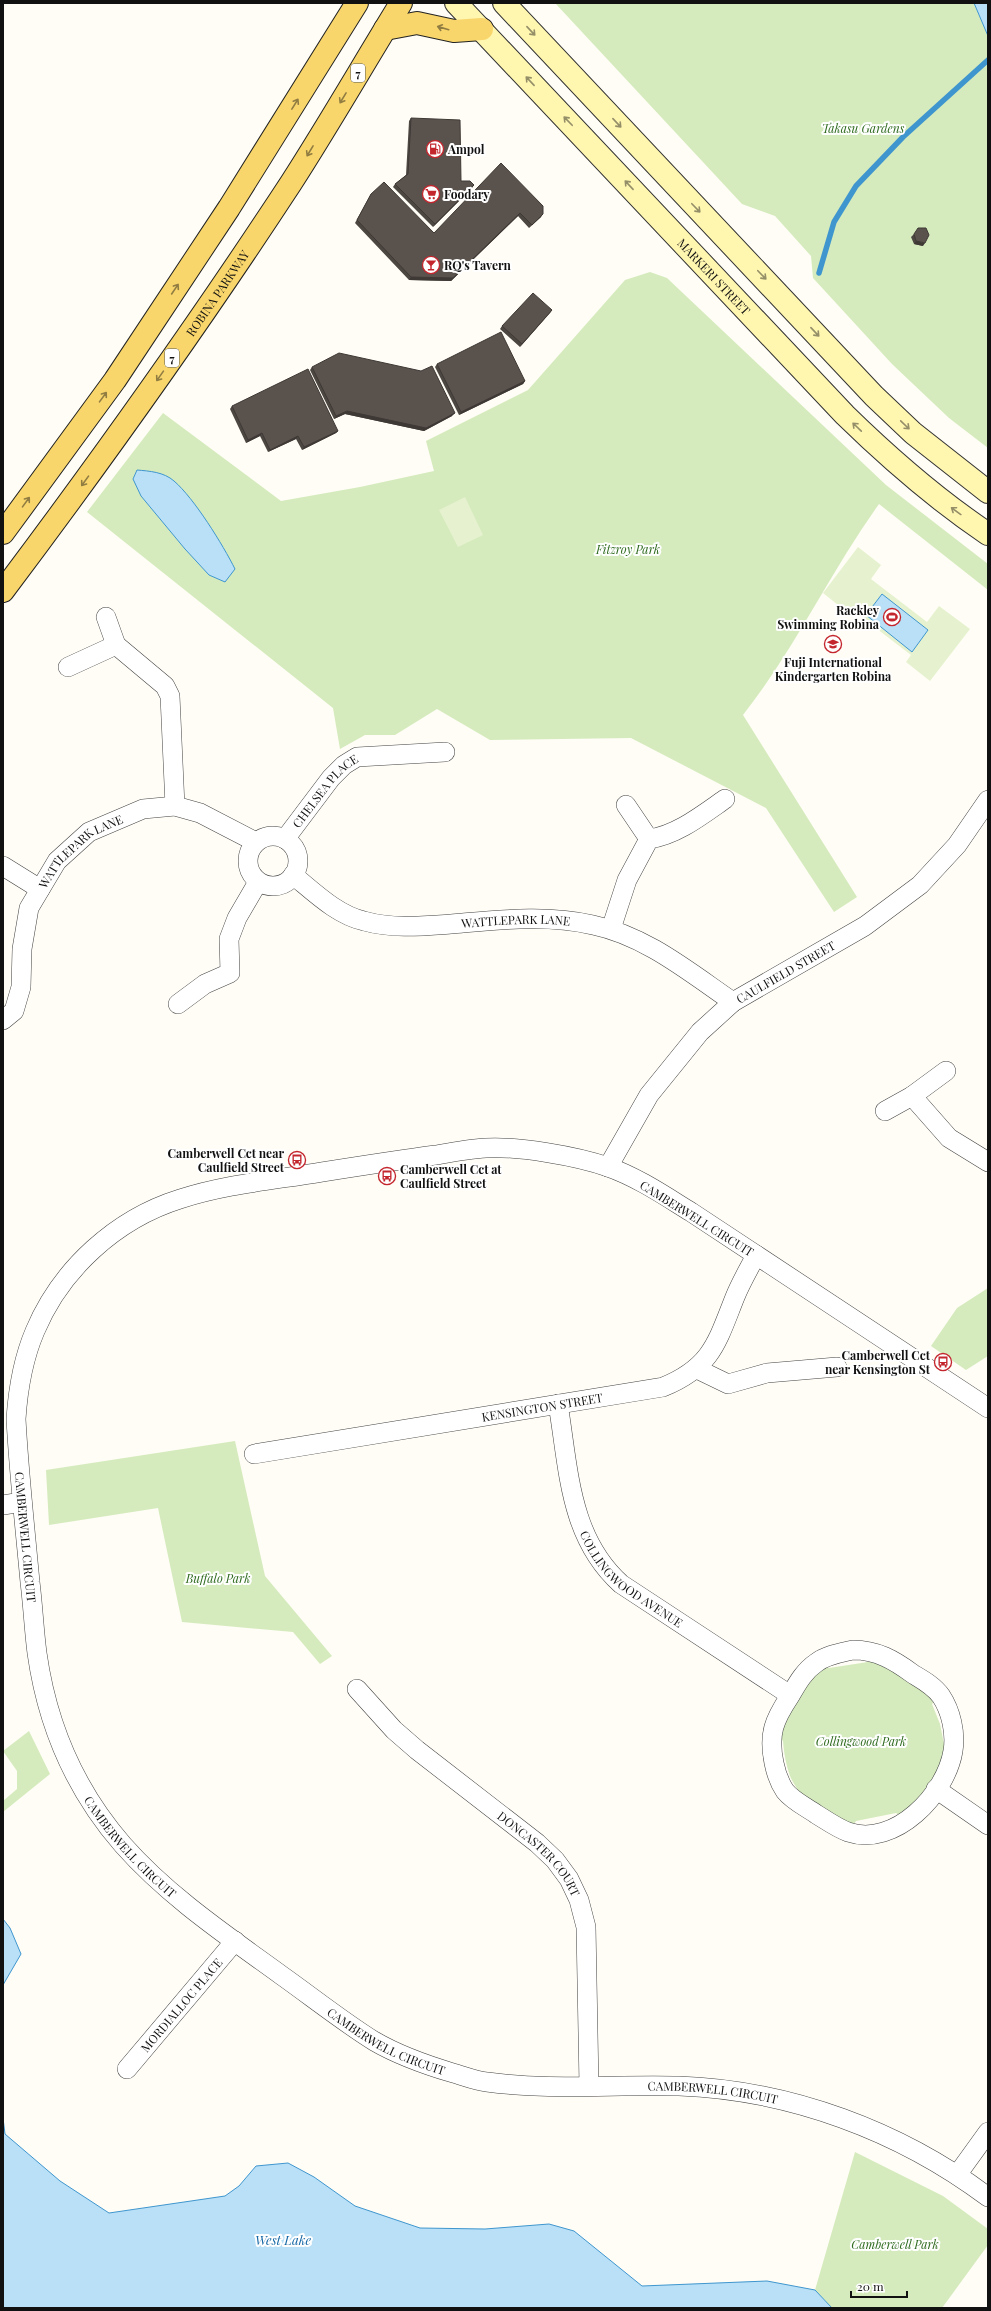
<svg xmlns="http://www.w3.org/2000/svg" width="991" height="2311" font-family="'Playfair Display',serif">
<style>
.green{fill:#d5ebbd}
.pitch{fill:#e6f2cf}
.water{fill:#b9e0f7;stroke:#3f96cf}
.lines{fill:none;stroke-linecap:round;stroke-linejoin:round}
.stream{stroke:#3f96cf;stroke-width:5.5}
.street-casing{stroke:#444;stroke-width:20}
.secondary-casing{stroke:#333;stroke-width:24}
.primary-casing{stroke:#222;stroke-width:24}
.street{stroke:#fff;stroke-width:19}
.secondary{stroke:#fff6b0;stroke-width:22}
.primary{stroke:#f9d66b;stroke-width:22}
.wall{fill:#4d4742}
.shaded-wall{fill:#3f3936}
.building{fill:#5a524d;stroke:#3f3936}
.oneway{stroke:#917d42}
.oneway2{stroke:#948f68}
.labels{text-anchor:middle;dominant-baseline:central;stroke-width:4;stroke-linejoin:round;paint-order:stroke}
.shield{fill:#fff;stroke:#585858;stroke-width:1}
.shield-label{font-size:11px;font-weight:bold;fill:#111}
.park-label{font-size:12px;font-style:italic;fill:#2f6b1f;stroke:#fff}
.poi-label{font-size:12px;font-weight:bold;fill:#111;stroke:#fff;text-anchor:start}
.street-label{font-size:12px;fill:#111;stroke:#fff}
.water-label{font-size:13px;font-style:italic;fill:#1768a6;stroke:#fff}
</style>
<rect width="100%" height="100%" fill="#fffdf5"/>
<!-- green -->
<path class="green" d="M555,3H974L988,36V448L949,418L892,364L813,278L811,256L775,216L742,204Z
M650,272L667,278L886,485L988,564V590L879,504C830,572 795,649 743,715L857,897L834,912L766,808L631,738L490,740L437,709L395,735H365L340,749L333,708L87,512L163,413L281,501L360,487L434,471L426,441L528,390L625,280Z
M988,1288V1356L966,1370L931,1346L957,1308Z
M235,1441L265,1576L332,1656L320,1664L293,1632L182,1622L158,1508L49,1525L46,1470Z
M874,1657L937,1699L932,1704L940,1724L944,1744L949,1747L930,1786L903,1818L896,1813L856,1821L851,1828L799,1796C798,1787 793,1784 790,1776C786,1764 784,1754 783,1741L776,1734L788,1708L823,1665L829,1668L868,1662Z
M29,1731L50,1774L3,1812V1801L17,1789V1771L3,1751Z
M855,2152L943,2196L988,2229V2245L942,2308H832L815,2290Z"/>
<!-- pitch -->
<path class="pitch" d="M465,497L483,535L458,547L439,510Z
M858,547L881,565L871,579L927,622L939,606L970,629L930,681L906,662L911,655L851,609L848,613L823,593Z"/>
<!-- water -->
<path class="water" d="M974,3H988V36Z
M137,470C149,471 164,472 174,481C194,498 223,545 235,569L225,582L209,575L185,549L141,496L133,479Z
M882,594L928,630L912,652L866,615Z
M3,1919L10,1928L21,1954L3,1985Z
M3,2118L5,2134L60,2181L109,2213L225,2196L239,2186L256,2166L288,2163L314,2177L355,2206L420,2228L485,2229L549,2224L574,2231L642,2286L767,2281L815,2290L832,2308H3Z"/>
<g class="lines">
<!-- stream -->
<path class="stream" d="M819,273L834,222L856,186L903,137L988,60"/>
<!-- street casing -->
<g class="street-casing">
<g id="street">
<path d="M106,617L116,645"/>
<path d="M68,667L116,645L165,686L170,696L175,806"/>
<path d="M626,805L649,839"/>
<circle cx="273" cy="861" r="25"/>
<path id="s1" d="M285,839L331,778L344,765L357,757L445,752"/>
<path d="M3,866L40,889"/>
<path id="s2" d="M293,875C314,892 337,915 364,921C392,929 423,926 451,924C498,920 547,914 593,925C646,936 689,972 733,1002"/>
<path d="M611,929L627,880L649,839C677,835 702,815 725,799"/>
<path d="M178,1004L205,984L230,973L229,939L237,918L258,882"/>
<path id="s3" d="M3,1020L14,1011L21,987L22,949L29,908L57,861L89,832L143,809L175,806L200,813L256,842"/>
<path d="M912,1096L949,1138L988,1162"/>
<path d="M885,1111L912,1096L946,1071"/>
<path id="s4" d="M608,1167L649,1095L700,1032L733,1002L865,926L920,885L957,845L988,800"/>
<path d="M697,1369L728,1384L767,1373L837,1367"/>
<path id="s5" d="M558,1404C569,1470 569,1537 621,1584L790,1695"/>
<path id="s6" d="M988,1408L691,1212C665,1196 637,1177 608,1167C577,1156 517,1146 486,1148C469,1149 453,1152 436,1155C398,1160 360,1166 322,1172C275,1180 226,1184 180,1199C116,1219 61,1269 35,1331C23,1359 18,1389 16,1419C19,1474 25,1528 30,1582C33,1606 34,1630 37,1653C47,1724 75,1790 123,1845C168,1896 226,1935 281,1975C312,1997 342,2021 374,2041C398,2055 426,2065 453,2073C464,2076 476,2081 487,2082C551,2091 615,2084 679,2086C790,2090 900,2131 988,2197"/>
<path id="s7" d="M254,1454L663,1387C712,1367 717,1342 735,1297C741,1282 749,1269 756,1255"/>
<path d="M3,1505L22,1502"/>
<path d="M853,1650C877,1650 894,1660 913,1674C923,1680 934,1686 941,1696C951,1711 956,1733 953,1751C946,1794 895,1848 848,1832C837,1828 826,1820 816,1814C806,1807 793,1801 785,1791C779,1782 776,1773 774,1763C768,1734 774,1720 790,1696C797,1684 804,1671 816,1663C826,1655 840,1653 853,1650Z"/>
<path id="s8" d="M357,1689L394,1730L417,1750L537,1843L555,1860L569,1879L579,1900L586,1927L589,2085"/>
<path d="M936,1789L988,1825"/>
<path id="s9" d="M127,2069L235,1941"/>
<path d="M957,2175L988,2132"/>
</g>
</g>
<!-- secondary casing -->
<g class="secondary-casing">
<g id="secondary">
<path id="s10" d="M456,3L845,415C890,459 936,499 988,534"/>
<path d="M504,3L874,396L913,433L988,492"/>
</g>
</g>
<!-- primary casing -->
<g class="primary-casing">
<g id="primary">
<path d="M385,29L417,23L454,31L482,29"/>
<path d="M3,533L115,380L229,208L357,3"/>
<path id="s11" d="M3,591C103,458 200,322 291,183C329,124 364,63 401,3"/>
</g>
</g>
<!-- street -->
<use href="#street" class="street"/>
<!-- secondary -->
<use href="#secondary" class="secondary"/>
<!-- primary -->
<use href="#primary" class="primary"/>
</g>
<!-- wall -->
<path class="wall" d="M411,118L461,181L472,188L433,227L393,187L395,184L406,175L409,121Z
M371,194L434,233L543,206L541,217L529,228L518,216L451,281L409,280L355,223Z
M914,234L923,246L914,244L911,237Z
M552,310L520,347L500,329L502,326Z
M437,364L525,381L523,384L459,415L435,367Z
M312,367L452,416L424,431L345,414L334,419L310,370Z
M232,406L338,431L336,433L302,450L296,439L268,452L260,436L246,443L230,409Z"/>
<!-- shaded-wall -->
<path class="shaded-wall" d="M474,185L472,188L433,227L435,224Z
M520,213L518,216L451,281L409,280L411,277Z
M543,214L541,217L529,228Z
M916,241L925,243L923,246L914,244Z
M552,310L550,313L520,347L522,344Z
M525,381L523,384L459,415L461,412Z
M347,411L455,413L452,416L424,431L345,414L334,419L336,416Z
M338,431L336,433L302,450L304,447Z
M262,433L260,436L246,443L248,440Z
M298,436L296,439L268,452L270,450Z"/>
<!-- building -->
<path class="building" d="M411,118L460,120L461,181H470L474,185L435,224L395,184L408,174Z
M501,163L543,206V214L532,225L520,213L453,278L411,277L357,220L371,194L384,182L434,233Z
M918,228H926L929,235L925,243L916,241L914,234Z
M533,293L552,310L522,344L502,326Z
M501,332L525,381L461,412L437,364Z
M339,353L421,371L432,366L455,413L426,428L347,411L336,416L312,367Z
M308,369L338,431L304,447L298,436L270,450L262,433L248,440L232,406Z"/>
<!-- one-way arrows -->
<defs><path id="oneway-shaft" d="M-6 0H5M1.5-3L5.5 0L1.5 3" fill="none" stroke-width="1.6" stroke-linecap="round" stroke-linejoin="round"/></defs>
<g class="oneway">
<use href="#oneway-shaft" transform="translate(443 28) rotate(-164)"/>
<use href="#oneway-shaft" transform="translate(343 98) rotate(121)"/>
<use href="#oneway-shaft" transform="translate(295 104) rotate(-58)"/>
<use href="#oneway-shaft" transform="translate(310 151) rotate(121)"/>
<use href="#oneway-shaft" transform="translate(175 289) rotate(-56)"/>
<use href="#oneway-shaft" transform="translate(160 376) rotate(125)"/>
<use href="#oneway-shaft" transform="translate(103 397) rotate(-54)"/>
<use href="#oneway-shaft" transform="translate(85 481) rotate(126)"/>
<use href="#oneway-shaft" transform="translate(26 502) rotate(-54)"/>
</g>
<g class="oneway2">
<use href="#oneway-shaft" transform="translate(531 31) rotate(47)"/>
<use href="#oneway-shaft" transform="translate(530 81) rotate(-133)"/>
<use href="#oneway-shaft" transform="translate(568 121) rotate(-134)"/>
<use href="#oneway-shaft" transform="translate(617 123) rotate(47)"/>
<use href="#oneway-shaft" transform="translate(629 185) rotate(-133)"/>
<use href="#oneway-shaft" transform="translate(696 208) rotate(46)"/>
<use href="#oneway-shaft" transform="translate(762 275) rotate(46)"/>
<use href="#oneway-shaft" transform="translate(815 332) rotate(47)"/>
<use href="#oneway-shaft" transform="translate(905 425) rotate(44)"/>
<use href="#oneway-shaft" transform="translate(857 427) rotate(-136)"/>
<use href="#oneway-shaft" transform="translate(956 511) rotate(-144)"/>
</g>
<!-- icons -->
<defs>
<g id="fuel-ring" transform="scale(0.9)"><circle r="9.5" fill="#fff" stroke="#c4262e" stroke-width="1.5"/><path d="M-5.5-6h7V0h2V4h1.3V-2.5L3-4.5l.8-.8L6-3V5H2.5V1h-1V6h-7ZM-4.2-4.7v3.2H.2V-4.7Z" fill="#c4262e"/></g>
<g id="supermarket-ring" transform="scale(0.9)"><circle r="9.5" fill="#fff" stroke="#c4262e" stroke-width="1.5"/><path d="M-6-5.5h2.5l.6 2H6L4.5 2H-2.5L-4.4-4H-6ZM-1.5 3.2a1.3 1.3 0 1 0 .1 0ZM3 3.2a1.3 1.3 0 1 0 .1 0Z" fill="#c4262e"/></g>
<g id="bar-ring" transform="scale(0.9)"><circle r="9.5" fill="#fff" stroke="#c4262e" stroke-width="1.5"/><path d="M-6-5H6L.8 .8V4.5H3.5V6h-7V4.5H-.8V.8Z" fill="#c4262e"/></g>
<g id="stadium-ring" transform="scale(0.9)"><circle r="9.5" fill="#fff" stroke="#c4262e" stroke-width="1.5"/><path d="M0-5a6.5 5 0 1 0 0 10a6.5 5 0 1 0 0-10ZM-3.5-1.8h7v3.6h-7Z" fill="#c4262e"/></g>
<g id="school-ring" transform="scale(0.9)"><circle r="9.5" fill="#fff" stroke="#c4262e" stroke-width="1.5"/><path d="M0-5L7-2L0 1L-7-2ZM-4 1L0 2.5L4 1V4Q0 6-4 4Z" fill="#c4262e"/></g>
<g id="bus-ring" transform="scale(0.9)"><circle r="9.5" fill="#fff" stroke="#c4262e" stroke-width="1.5"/><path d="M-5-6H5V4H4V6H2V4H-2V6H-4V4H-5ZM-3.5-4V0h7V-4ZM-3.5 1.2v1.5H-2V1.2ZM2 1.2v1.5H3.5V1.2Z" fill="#c4262e"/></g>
</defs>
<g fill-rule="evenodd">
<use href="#fuel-ring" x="435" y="149"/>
<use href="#supermarket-ring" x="431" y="194"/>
<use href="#bar-ring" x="431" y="265"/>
<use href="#stadium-ring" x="892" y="617"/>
<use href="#school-ring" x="833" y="644"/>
<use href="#bus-ring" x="297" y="1160"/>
<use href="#bus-ring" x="387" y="1176"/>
<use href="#bus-ring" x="943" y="1362"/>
</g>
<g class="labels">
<!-- shield labels -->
<g class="shield">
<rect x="351" y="64" width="14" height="18" rx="3"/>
<rect x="165" y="349" width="14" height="18" rx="3"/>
</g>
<g class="shield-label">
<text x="358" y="73">7</text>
<text x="172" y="358">7</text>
</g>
<!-- park labels -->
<g class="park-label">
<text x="863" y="128">Takasu Gardens</text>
<text x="628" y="549">Fitzroy Park</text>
<text x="218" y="1578">Buffalo Park</text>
<text x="861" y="1741">Collingwood Park</text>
<text x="895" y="2244">Camberwell Park</text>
</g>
<!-- poi labels -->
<g class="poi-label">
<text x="448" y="149">Ampol</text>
<text x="444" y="194">Foodary</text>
<text x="444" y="265">RQ's Tavern</text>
<text x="879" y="610" text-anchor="end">Rackley<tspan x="879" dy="14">Swimming Robina</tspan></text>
<text x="833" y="662" text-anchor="middle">Fuji International<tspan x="833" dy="14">Kindergarten Robina</tspan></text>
<text x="284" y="1153" text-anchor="end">Camberwell Cct near<tspan x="284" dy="14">Caulfield Street</tspan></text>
<text x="400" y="1169">Camberwell Cct at<tspan x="400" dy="14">Caulfield Street</tspan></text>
<text x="930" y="1355" text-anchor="end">Camberwell Cct<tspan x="930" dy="14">near Kensington St</tspan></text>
</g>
<!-- street labels -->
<g class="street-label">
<text stroke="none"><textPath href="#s10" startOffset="376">MARKERI STREET</textPath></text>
<text stroke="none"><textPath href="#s11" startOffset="367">ROBINA PARKWAY</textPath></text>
<text stroke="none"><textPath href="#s1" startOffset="63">CHELSEA PLACE</textPath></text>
<text stroke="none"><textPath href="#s3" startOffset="198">WATTLEPARK LANE</textPath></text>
<text stroke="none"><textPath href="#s2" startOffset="238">WATTLEPARK LANE</textPath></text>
<text stroke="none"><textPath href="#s4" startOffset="269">CAULFIELD STREET</textPath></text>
<text transform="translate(697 1218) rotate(32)">CAMBERWELL CIRCUIT</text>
<text stroke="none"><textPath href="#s7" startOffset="292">KENSINGTON STREET</textPath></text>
<text stroke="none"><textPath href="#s6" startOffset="1296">CAMBERWELL CIRCUIT</textPath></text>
<text stroke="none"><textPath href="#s5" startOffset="199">COLLINGWOOD AVENUE</textPath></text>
<text stroke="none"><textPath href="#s6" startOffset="1632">CAMBERWELL CIRCUIT</textPath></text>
<text stroke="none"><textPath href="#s8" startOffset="247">DONCASTER COURT</textPath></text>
<text stroke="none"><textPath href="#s9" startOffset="84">MORDIALLOC PLACE</textPath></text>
<text stroke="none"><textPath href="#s6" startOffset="1956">CAMBERWELL CIRCUIT</textPath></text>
<text stroke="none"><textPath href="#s6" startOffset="2292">CAMBERWELL CIRCUIT</textPath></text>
</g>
<!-- water labels -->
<g class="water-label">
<text x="283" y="2239">West Lake</text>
</g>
</g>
<!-- border -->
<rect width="991" height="2311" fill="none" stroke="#111111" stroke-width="8"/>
<!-- scale -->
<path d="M851 2291v6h56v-6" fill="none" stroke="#111111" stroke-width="2"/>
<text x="857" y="2291" font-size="12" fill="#111111" stroke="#ffffff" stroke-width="3" paint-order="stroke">20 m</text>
</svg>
